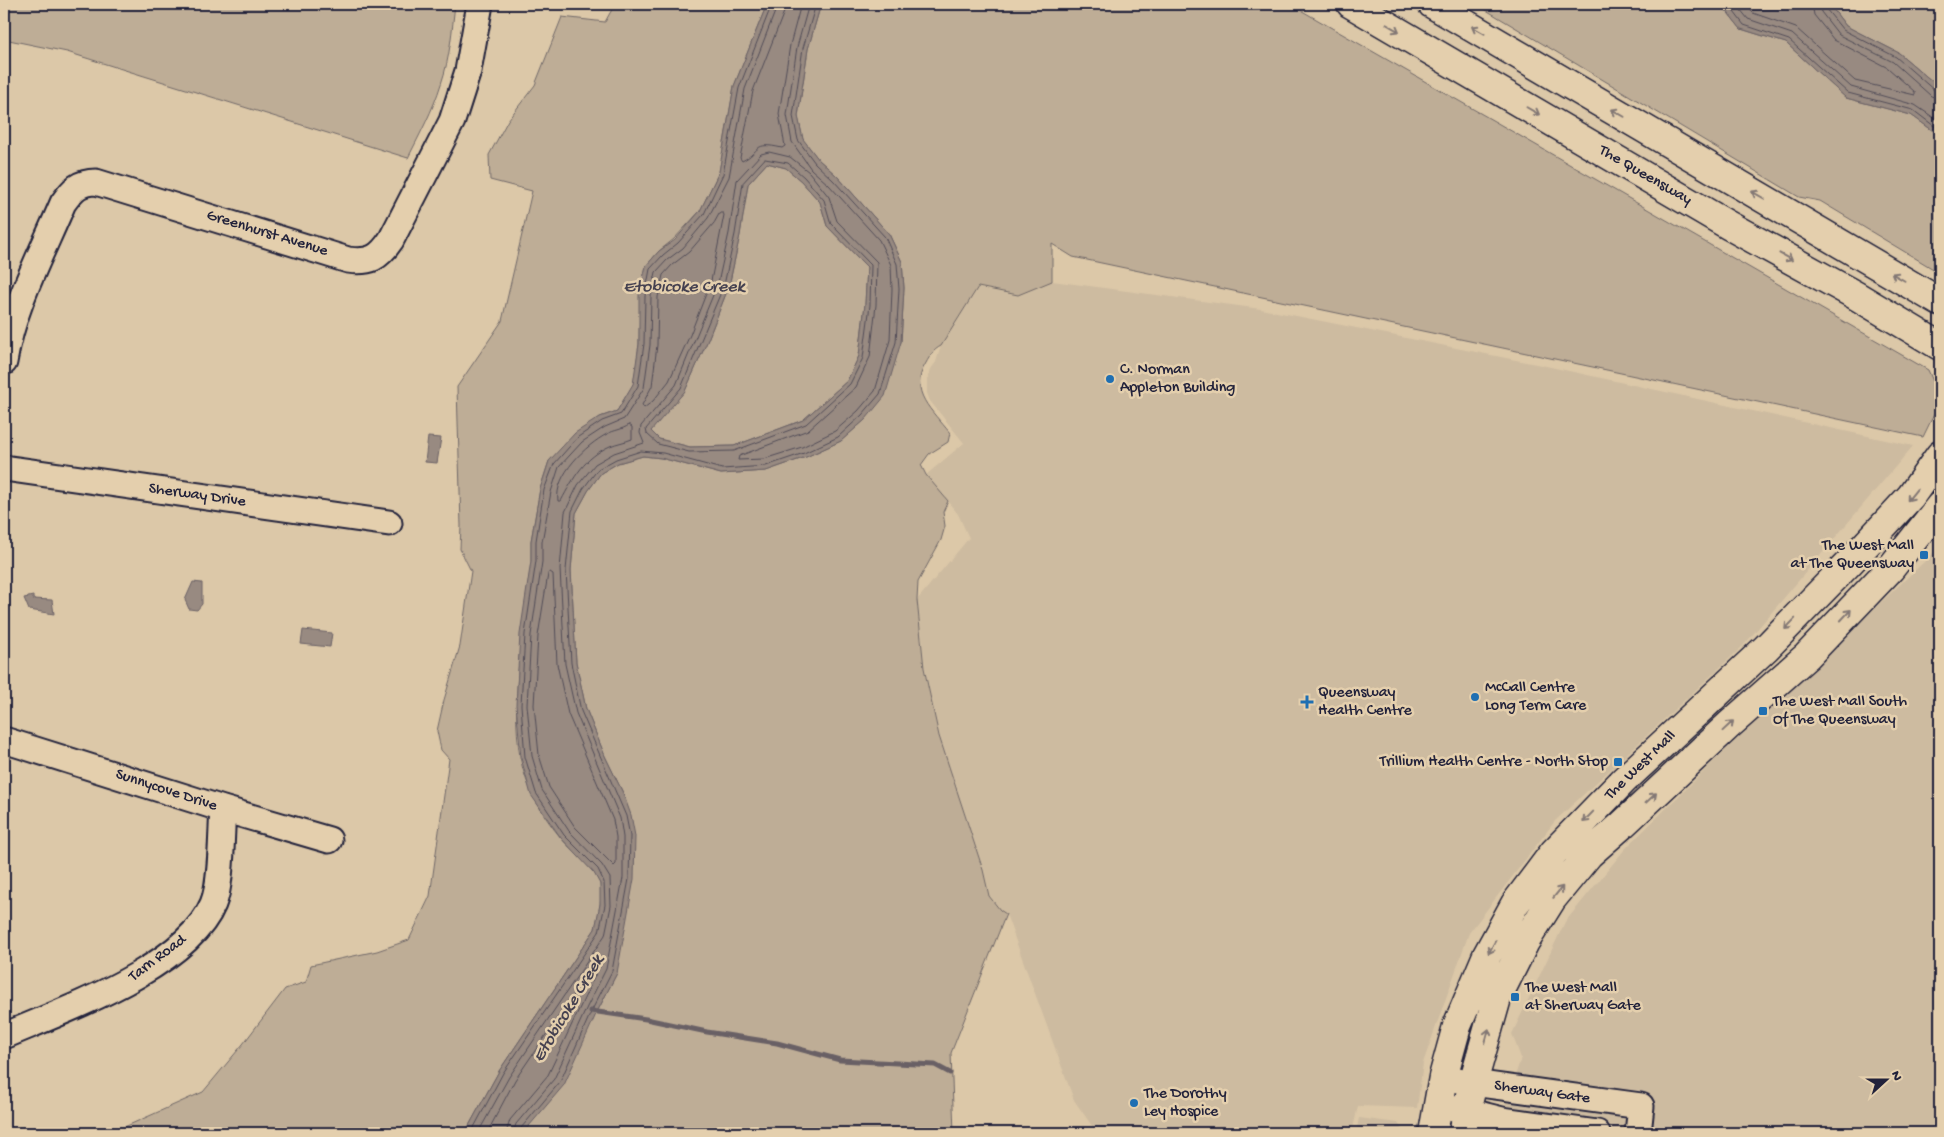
<svg xmlns="http://www.w3.org/2000/svg" width="1944" height="1137" font-family="'Gochi Hand',sans-serif">
<style>
.built{fill:#cdbba0}
.green{fill:#bead96;stroke:#706868}
.water{fill:#988a81;stroke:#696065;fill-rule:evenodd}
.lines{fill:none;stroke-linecap:round;stroke-linejoin:round}
.shore{stroke:#514c57;stroke-width:1}
.stream{stroke:#696065;stroke-width:5}
.minor-casing{stroke:#22223b;stroke-width:29}
.major-casing{stroke:#22223b;stroke-width:31}
.minor{stroke:#e4cfad;stroke-width:25}
.major{stroke:#e4cfad;stroke-width:28}
.oneway{stroke:#837874}
.poi-dot{fill:#1f6fb2;stroke:#e4cfad;stroke-width:2}
.labels{text-anchor:middle;dominant-baseline:central;stroke-width:5;stroke-linejoin:round;paint-order:stroke}
.street-label{font-size:16px;fill:#22223b;stroke:#e4cfad}
.poi-label{font-size:16px;fill:#22223b;stroke:#e4cfad;text-anchor:start}
.water-label{font-size:18px;font-style:italic;fill:#454150;stroke:#e4cfad}
</style>
<rect width="100%" height="100%" fill="#dcc8a8"/>
<filter id="ink" filterUnits="userSpaceOnUse"><feTurbulence type="fractalNoise" baseFrequency=".02" numOctaves="2"/><feDisplacementMap in="SourceGraphic" scale="10" xChannelSelector="R" yChannelSelector="G"/><feConvolveMatrix kernelMatrix="1 2 1 2 8 2 1 2 1" color-interpolation-filters="sRGB"/></filter>
<g filter="url(#ink)">
<!-- built -->
<path class="built" d="M1052,281L1261,309L1546,366L1913,446L1743,646L1555,821L1469,933L1423,1063L1417,1108L1358,1106L1352,1133H1097L1074,1100L1006,914L1000,910L989,896L983,870L939,736L924,668L917,600L969,538L958,514L926,475L964,443L930,401L927,393V381L931,369L936,362L941,346L978,287L1018,295Z
M1940,547V1133H1496L1521,1058L1512,1034L1565,922L1625,849L1766,710Z
M1359,1118L1398,1123L1404,1133H1356Z"/>
<!-- green -->
<path class="green" d="M4,4H455C452,30 450,58 441,84C433,110 420,134 408,158L67,52L4,39Z
M615,4H639L651,8L654,4H767L734,86L719,172L700,211L674,239L659,251L646,266L640,294L639,344L634,383L617,411L600,417L549,461L540,489L531,541V561C524,624 510,695 520,757C526,788 542,815 561,838C571,851 596,868 600,884C603,898 598,916 595,929L499,1071L465,1133H111L203,1092L243,1044L285,989L306,982L311,965L377,951L409,940L430,896L449,759L441,750L437,731L444,700L460,646L471,571L460,549L461,526L457,387L502,321L532,191L490,180L489,155L508,120L535,85L562,17L605,22Z
M821,4H1290L1928,370L1940,397V402L1923,437L1073,257L1052,244V281L1018,295L978,287L941,346C933,350 930,356 926,363C908,392 932,410 950,433L948,442L929,454L921,465L926,475L948,501L943,512L945,526L941,540L918,582L917,600L924,668L939,736L983,870L989,896L1000,910L1006,914L951,1053L954,1133H523L597,1012L617,973L623,793L605,756L586,709L576,662L571,570L576,513L588,491L601,473L618,463L643,456L661,458L721,474L766,471L806,457L841,441L866,419L901,342L904,288L902,262L889,234L837,176L819,160L803,140L798,117L808,49Z
M1476,4H1721L1741,29L1786,43L1846,98L1911,115L1932,130L1940,134V273L1820,201L1799,197Z
M1829,4H1940V88L1899,53L1846,26Z
M767,163L786,168L801,181L820,202L827,226L867,267L865,304L859,356L847,381L803,420L734,446L690,447L659,439L650,431L685,391L707,342L729,286L740,235L748,184Z"/>
<!-- water -->
<path class="water" d="M767,4H821L808,49L798,116L803,139L819,160L837,176L889,234L902,262L904,288L901,342L885,396L866,419L841,441L806,457L766,471L721,474L661,458L643,456L618,463L601,473L588,491L576,513L571,570L576,662L586,709L605,756L623,793L631,815L635,836L634,879L617,973L597,1012L564,1085L523,1133H465L499,1071L595,929L600,904V884L594,873L561,838L531,795L521,758L516,705L520,634L531,561V541L540,489L549,461L575,433L600,417L617,411L633,384L639,344V295L646,266L659,251L675,240L700,211L719,172L734,86ZM767,163L786,168L801,181L820,202L827,226L867,267L865,304L859,356L847,381L803,420L734,446L690,447L659,439L651,431L685,391L707,342L729,286L740,235L748,184Z
M1721,4H1829L1846,26L1899,53L1940,88V134L1932,130L1911,115L1846,98L1786,43L1741,29Z
M428,437L441,438L437,463L425,462Z
M193,582L202,583V604L197,610L189,609L185,600Z
M33,596V599L52,600L54,614L29,610L24,598Z
M303,630L332,633L330,647L301,644Z"/>
<g class="lines">
<!-- shore -->
<path class="shore" d="M786,4L784,12L753,91L740,158L742,161C762,151 752,141 782,148L785,146L779,114L790,45L801,4
M1728,4L1744,25L1789,40L1848,93L1913,110L1934,126L1940,128
M1736,4L1748,19L1792,34L1851,87L1915,105L1940,122
M1745,4L1753,13L1796,28L1855,81L1915,95V92L1888,68L1834,40L1814,15L1812,4
M1819,4L1821,12L1839,35L1893,62L1931,96L1940,99
M1826,4V9L1843,30L1896,57L1935,91L1940,92
M765,159L788,163L804,177L824,200L831,224L871,265L870,305L863,358L850,384L806,424L734,451L689,452L658,444L647,434L646,429L681,388L724,285L735,234L743,183Z
M720,213H723L724,215L711,281L690,335L669,381L653,401L644,408L642,405L652,386L657,345L658,297L663,275L672,265L689,252L714,223Z
M629,425L632,427V439C625,442 617,443 610,446C584,458 574,477 561,501H558C554,475 586,445 607,434C614,430 622,430 629,425Z
M550,572L553,574L557,664L568,714L613,820L616,837V864L614,866L575,827L549,787L539,755L534,705L538,636L548,574Z
M471,1133L503,1073L599,932L605,905L604,882L598,869L564,835L536,793L525,757L521,705L525,634L536,561V541L544,490L554,464L578,437L602,421L621,414L638,386L644,344L645,296L650,269L663,255L678,243L704,214L723,174L739,88L772,4
M478,1133L509,1077L605,935L611,906L610,878L602,865L569,831L542,790L532,756L527,705L531,635L542,562V542L551,492L559,467L582,442L605,427L624,419L644,388L650,345L651,296L656,272L667,260L683,248L708,218L729,177L745,89L778,4
M487,1133L515,1080L595,963H598L599,967L548,1075L510,1120L506,1133
M513,1133L516,1124L554,1079L587,1007L606,969L623,878V837L620,818L576,713L565,664L560,569L565,512L578,485L595,464L614,453L644,443L640,433L641,426L676,385L718,283L729,233L737,180L761,154L769,152L790,157L809,172L829,197L837,221L877,262L876,305L870,357L856,387L808,430L739,456L738,460L764,459L802,447L835,431L858,411L875,391L890,340L892,289L891,265L879,240L829,185L811,169L792,142L787,115L797,47L809,4
M519,1133L521,1128L560,1082L592,1010L612,971L629,879L630,836L626,816L581,711L571,663L566,570L572,511L583,489L598,469L616,459L641,451L663,453L722,469L766,466L804,453L838,437L862,415L880,394L896,342L899,289L897,264L885,237L833,180L815,163L798,140L793,116L803,48L816,4"/>
<!-- stream -->
<path class="stream" d="M591,1011L646,1019L707,1032L777,1043L840,1060L935,1065L950,1073"/>
<!-- minor casing -->
<g class="minor-casing">
<path id="minor" d="M4,362C13,306 41,255 63,203C73,189 79,182 96,182L348,260C370,263 379,258 391,240L452,121L468,71L480,4
M4,468L389,523
M4,740L223,809L329,840
M4,1036C64,1010 186,968 213,904C222,883 221,834 223,809
M1443,1077L1473,1083L1641,1106L1638,1133
M1438,1104L1502,1120L1597,1133"/>
</g>
<!-- major casing -->
<g class="major-casing">
<path id="major" d="M1351,4L1728,225L1855,295L1940,346
M1432,4L1940,302
M1433,1133L1443,1077L1457,1026L1487,955L1515,904L1554,852L1624,780L1766,648L1848,564L1911,496L1940,455
M1464,1133L1466,1112L1473,1083L1497,998L1525,942L1552,899L1589,854L1622,825L1729,725L1807,656L1891,568L1940,506"/>
</g>
<!-- minor -->
<use href="#minor" class="minor"/>
<!-- major -->
<use href="#major" class="major"/>
</g>
<!-- one-way arrows -->
<defs><path id="oneway-shaft" d="M-6 0H5M1.5-3L5.5 0L1.5 3" fill="none" stroke-width="1.6" stroke-linecap="round" stroke-linejoin="round" transform="scale(1.25)"/></defs>
<g class="oneway">
<use href="#oneway-shaft" transform="translate(1393 28) rotate(30)"/>
<use href="#oneway-shaft" transform="translate(1478 30) rotate(-150)"/>
<use href="#oneway-shaft" transform="translate(1533 111) rotate(30)"/>
<use href="#oneway-shaft" transform="translate(1618 113) rotate(-150)"/>
<use href="#oneway-shaft" transform="translate(1758 195) rotate(-150)"/>
<use href="#oneway-shaft" transform="translate(1786 257) rotate(29)"/>
<use href="#oneway-shaft" transform="translate(1898 277) rotate(-150)"/>
<use href="#oneway-shaft" transform="translate(1912 495) rotate(129)"/>
<use href="#oneway-shaft" transform="translate(1846 615) rotate(-47)"/>
<use href="#oneway-shaft" transform="translate(1790 624) rotate(134)"/>
<use href="#oneway-shaft" transform="translate(1728 726) rotate(-43)"/>
<use href="#oneway-shaft" transform="translate(1651 798) rotate(-43)"/>
<use href="#oneway-shaft" transform="translate(1588 817) rotate(134)"/>
<use href="#oneway-shaft" transform="translate(1558 892) rotate(-51)"/>
<use href="#oneway-shaft" transform="translate(1492 947) rotate(118)"/>
<use href="#oneway-shaft" transform="translate(1487 1036) rotate(-75)"/>
</g>
</g>
<!-- markers -->
<g class="poi-dot">
<circle cx="1110" cy="379" r="5"/>
<rect x="1919" y="550" width="10" height="10" rx="2.5"/>
<circle cx="1475" cy="697" r="5"/>
<path d="M1304.5 694.5h5v5h5v5h-5v5h-5v-5h-5v-5h5z"/>
<rect x="1758" y="706" width="10" height="10" rx="2.5"/>
<rect x="1613" y="757" width="10" height="10" rx="2.5"/>
<rect x="1510" y="992" width="10" height="10" rx="2.5"/>
<circle cx="1134" cy="1103" r="5"/>
</g>
<g class="labels">
<!-- street labels -->
<g class="street-label">
<text transform="translate(1645 176) rotate(30)">The Queensway</text>
<text transform="translate(267 234) rotate(17)">Greenhurst Avenue</text>
<text transform="translate(197 496) rotate(8)">Sherway Drive</text>
<text transform="translate(1641 766) rotate(-44)">The West Mall</text>
<text transform="translate(166 791) rotate(18)">Sunnycove Drive</text>
<text transform="translate(158 959) rotate(-37)">Tarn Road</text>
<text transform="translate(1542 1093) rotate(8)">Sherway Gate</text>
</g>
<!-- poi labels -->
<g class="poi-label">
<text x="1120" y="370">C. Norman<tspan x="1120" dy="18">Appleton Building</tspan></text>
<text x="1914" y="546" text-anchor="end">The West Mall<tspan x="1914" dy="18">at The Queensway</tspan></text>
<text x="1485" y="688">McCall Centre<tspan x="1485" dy="18">Long Term Care</tspan></text>
<text x="1318" y="693">Queensway<tspan x="1318" dy="18">Health Centre</tspan></text>
<text x="1773" y="702">The West Mall South<tspan x="1773" dy="18">Of The Queensway</tspan></text>
<text x="1608" y="762" text-anchor="end">Trillium Health Centre - North Stop</text>
<text x="1525" y="988">The West Mall<tspan x="1525" dy="18">at Sherway Gate</tspan></text>
<text x="1144" y="1094">The Dorothy<tspan x="1144" dy="18">Ley Hospice</tspan></text>
</g>
<!-- water labels -->
<g class="water-label">
<text x="684" y="287">Etobicoke Creek</text>
<text transform="translate(569 1009) rotate(-59)">Etobicoke Creek</text>
</g>
</g>
<!-- margin -->
<rect width="1944" height="1137" fill="none" stroke="#e4cfad" stroke-width="20"/>
<rect x="10" y="10" width="1924" height="1117" fill="none" stroke="#22223b" stroke-width="2" filter="url(#ink)"/>
<!-- north arrow -->
<g transform="translate(1886 1080) rotate(69)" stroke="#e4cfad" stroke-width="4" paint-order="stroke">
<path d="M0-4L9 19L0 12L-9 19Z" fill="#22223b"/>
<text y="-8" font-size="14" font-weight="bold" text-anchor="middle" fill="#22223b">N</text>
</g>
</svg>
